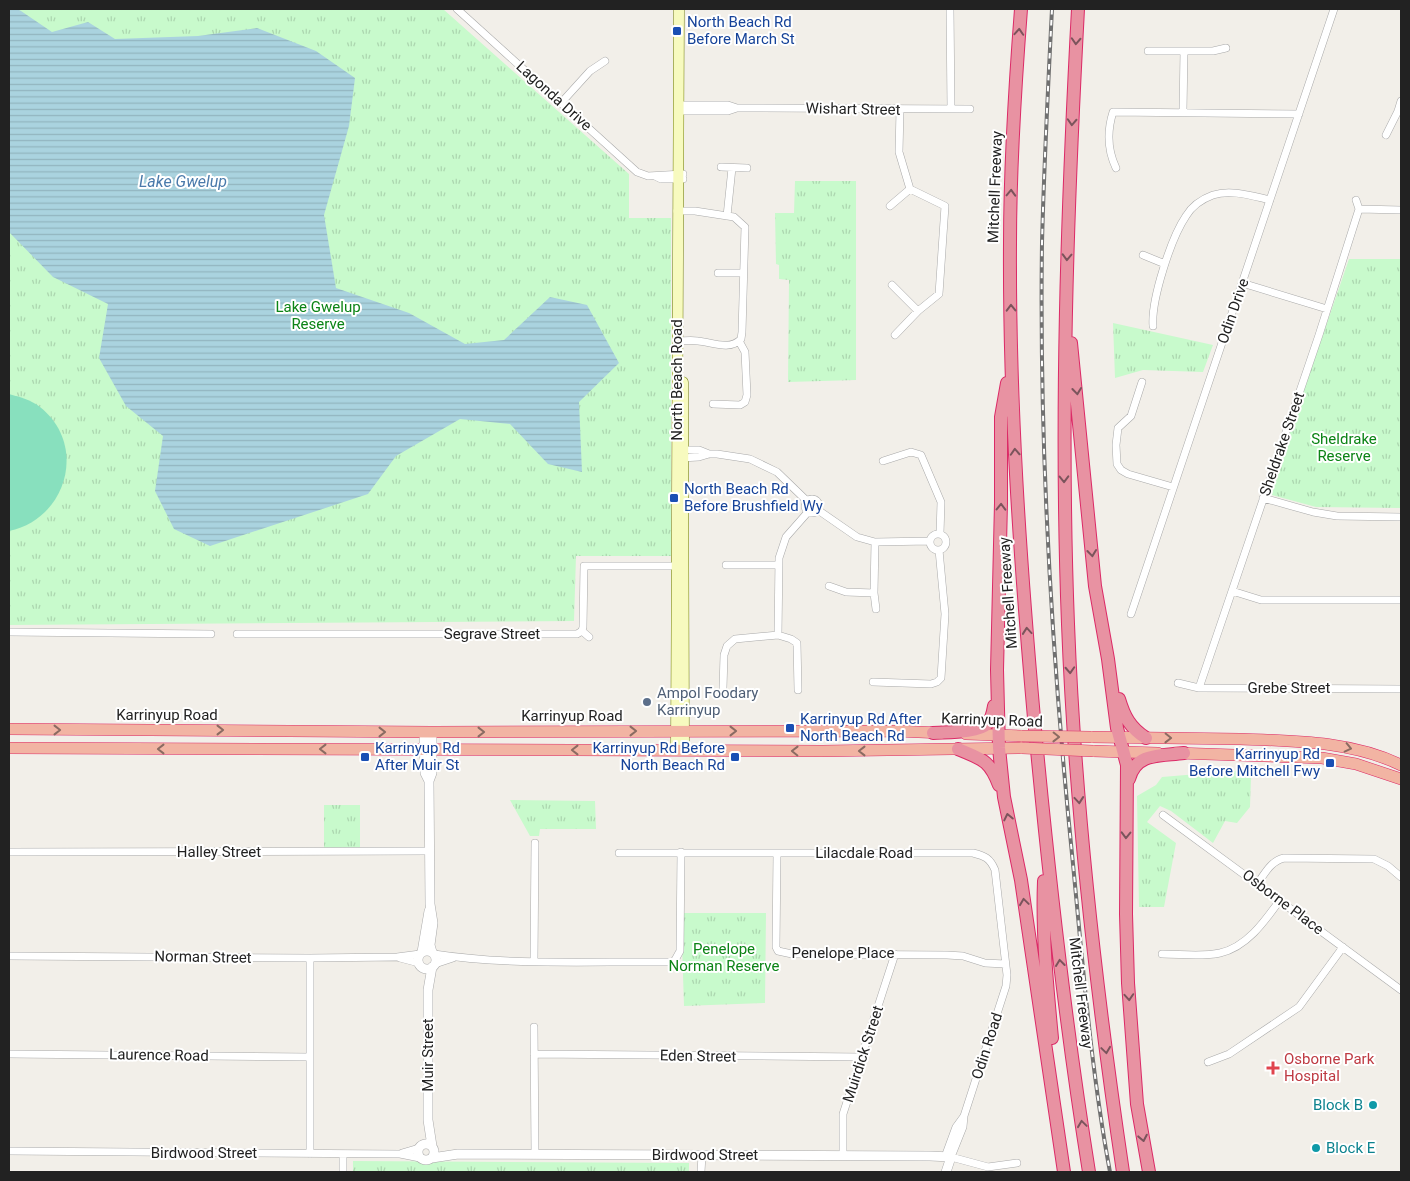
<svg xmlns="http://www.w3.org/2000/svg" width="1410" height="1181" font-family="Roboto,sans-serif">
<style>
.park{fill:url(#park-tufts)}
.pitch{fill:#88e0be}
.water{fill:url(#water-rules)}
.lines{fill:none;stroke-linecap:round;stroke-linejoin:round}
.minor-casing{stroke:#a9a9a9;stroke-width:8}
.tertiary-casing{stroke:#a9a9a9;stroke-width:10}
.secondary-casing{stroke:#707d05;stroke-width:11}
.trunk-casing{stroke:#dc2a67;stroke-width:12}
.motorway-casing{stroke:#dc2a67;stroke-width:14}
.minor{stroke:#fff;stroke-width:7}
.tertiary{stroke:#fff;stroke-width:9}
.secondary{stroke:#f7fabf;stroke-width:10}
.trunk{stroke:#f2b4a3;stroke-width:11}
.motorway{stroke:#e892a2;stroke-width:12}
.rail-casing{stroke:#707070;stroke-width:4}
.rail{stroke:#fff;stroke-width:2;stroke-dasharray:5.5;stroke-linecap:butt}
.trunk-bridge-casing{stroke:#dc2a67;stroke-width:12;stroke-linecap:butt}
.trunk-bridge{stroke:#f2b4a3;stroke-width:11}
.oneway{stroke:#7b545c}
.oneway2{stroke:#8a6b62}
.transit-dot{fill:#1a4fb4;stroke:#fff;stroke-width:2}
.service-dot{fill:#5c6f8a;stroke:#fff;stroke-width:2}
.health-dot{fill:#e0444e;stroke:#fff;stroke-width:2}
.culture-dot{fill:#0f9aa8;stroke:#fff;stroke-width:2}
.labels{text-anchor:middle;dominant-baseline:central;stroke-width:4;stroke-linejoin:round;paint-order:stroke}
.transit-label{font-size:15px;fill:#164399;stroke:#fff;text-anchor:start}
.street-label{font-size:15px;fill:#222;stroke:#fff}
.park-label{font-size:15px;fill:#0c8416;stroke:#fff}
.service-label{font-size:15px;fill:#4e5e75;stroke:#fff;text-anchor:start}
.health-label{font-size:15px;fill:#be3a42;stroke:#fff;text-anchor:start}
.culture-label{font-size:15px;fill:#0d838f;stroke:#fff;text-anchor:end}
.water-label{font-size:16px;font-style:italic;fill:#4a7aab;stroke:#fff}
</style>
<defs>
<pattern id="park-tufts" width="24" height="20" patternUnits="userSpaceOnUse" patternTransform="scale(1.25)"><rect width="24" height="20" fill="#c8facc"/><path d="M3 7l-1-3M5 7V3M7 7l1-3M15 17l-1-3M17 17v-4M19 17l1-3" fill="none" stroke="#acd6af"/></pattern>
<pattern id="water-rules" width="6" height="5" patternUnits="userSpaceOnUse" patternTransform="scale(1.25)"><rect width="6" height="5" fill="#aad3df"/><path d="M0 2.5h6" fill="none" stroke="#92b5bf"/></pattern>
</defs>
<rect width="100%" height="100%" fill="#f2efe9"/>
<!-- park -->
<path class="park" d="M9,9H443L629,174V218H671V556H576L574,621L9,625Z
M795,181H856V380L788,382L789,280L779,279V265L776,264L775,213H794Z
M1349,259H1401V508L1316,507L1268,494Z
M1113,323L1213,345L1203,372L1143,370L1115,378Z
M1245,770L1251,776L1250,807L1237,823L1225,821L1213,843L1171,811L1160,806L1147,822L1176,843L1164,907H1139L1137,796L1156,785L1162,777Z
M510,800L595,801L596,829H540L539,836H530Z
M324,805H360V851L324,848Z
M681,913H766L765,1003L684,1006Z
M353,1161L689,1163V1172H353Z"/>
<!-- pitch -->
<path class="pitch" d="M9,394C20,397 31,400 40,407C88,445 67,519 9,531Z"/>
<!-- water -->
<path class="water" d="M9,9H17L21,11L52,32L88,22L115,39L198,36L257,28L316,51L355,78L349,126L324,215L336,288L409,313L465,344L504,340L550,297L587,305L619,363L579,402L582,472L548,464L510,424L460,419L396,456L368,494L210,546L174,529L155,491L163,436L126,406L99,358L108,304L53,277L9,232Z"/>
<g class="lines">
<!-- minor casing -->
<g class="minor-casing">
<path id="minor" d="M457,9L637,172L648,176L683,174
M950,9L951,109
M1148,51H1213L1226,48
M561,103L590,71L605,61
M678,105H728L737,108
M678,111H728L737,108L970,109
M1183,111L1184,51
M1386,135L1398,111L1401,101
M721,167L747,168
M1116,168C1107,149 1107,131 1113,112L1299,114
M655,176L661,179H683
M890,206L910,189
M1359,209L1401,210
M727,216L732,168
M1143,255L1165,264
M718,273H742
M1242,283L1327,309
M892,285L918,311
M1153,326C1151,300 1171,238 1186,216C1192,206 1202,199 1213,195C1231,189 1252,196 1270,200
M895,335L918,311L939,294L945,206L910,189L899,152L900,110
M677,341C684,341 691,340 698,341C711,342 730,351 741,339L742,332L745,227L734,217L695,211H677
M1142,382L1131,416L1118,428L1116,445L1117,464L1121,470L1128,474L1173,487
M713,404L740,405L745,402L747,395L745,352L739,341
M680,450H699L709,454
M681,458L699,457L709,454H717L750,459L777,472L807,501
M883,461L911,452L921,455L941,502L940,534
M1263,498L1313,512L1337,516L1401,517
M805 506a7 7 0 1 1 14 0a7 7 0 1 1-14 0Z
M818,510L857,537L875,542L930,541
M930 542a8 8 0 1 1 16 0a8 8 0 1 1-16 0Z
M875,542L874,593L876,609
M726,565H779
M829,586L846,592L874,593
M1232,591L1261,600H1401
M1131,614L1334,9
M582,631L589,637
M9,632L211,634
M237,634H577L582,631L583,627L584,566H680
M778,635L779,558L786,537L808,512
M873,682L931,684L937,682L941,678L945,614L939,550
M1178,683L1199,688L1401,689
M723,688L724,655L727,646L735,639L778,635L791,639L797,643L798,690
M1199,688L1319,335L1359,209L1356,200
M1163,815L1401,990
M9,852L430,851
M619,853H973C985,856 990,858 995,870L1007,975L1006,986L964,1116L963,1127L951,1157L988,1167L1017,1163
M777,854L776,947L778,951L792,954L947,955L963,956L985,963L1005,964
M1258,883C1265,873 1271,861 1284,858L1374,859L1388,866L1401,877
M434,954C512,966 593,961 672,962L675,960L680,951L681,852
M1162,954C1181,954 1202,957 1220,953C1247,947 1265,921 1280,900
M9,956L310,958L397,957L420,954
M400,958L419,963
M534,961L535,843
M435,964L453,958
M534,1027L535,1154
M9,1054L310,1057
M534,1054L862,1057
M1208,1062L1229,1054L1299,1007L1343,947
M9,1151L400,1154L420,1158
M402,1153L419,1148
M310,1154V958
M343,1154V1172
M843,1155V1114L895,954
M945,1157L956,1127L964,1116
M701,1172L702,1155"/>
</g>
<!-- tertiary casing -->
<g class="tertiary-casing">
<path id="tertiary" d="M424,732L425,773L429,781
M432,732V773L429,781L430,904L433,923L430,945L432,952
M418 960a9 9 0 1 1 18 0a9 9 0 1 1-18 0Z
M422,952L429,911
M432,967L428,990V1120L432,1146
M418 1152a8 8 0 1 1 16 0a8 8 0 1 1-16 0Z
M432,1158L458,1154L930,1156L951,1157L946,1172"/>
</g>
<!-- secondary casing -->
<g class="secondary-casing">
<path id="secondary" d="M683,382L684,750
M676,750L679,9"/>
</g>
<!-- trunk casing -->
<g class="trunk-casing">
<path id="trunk" d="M9,729L432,732L896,731L942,733
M966,734L1022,736
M1091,737C1141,738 1191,738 1240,739C1295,741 1351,741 1401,765
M9,748L822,751L1022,748
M1093,751L1158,753
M1176,753L1322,758L1356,764L1401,779"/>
</g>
<!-- motorway casing -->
<g class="motorway-casing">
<path id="motorway" d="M1021,9C1015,87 1010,165 1010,243C1009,402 1020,560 1034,718C1048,870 1065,1022 1089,1172
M1078,9C1067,214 1060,419 1068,624C1075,808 1096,991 1123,1172
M1071,343L1095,586L1108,659L1117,728L1127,765L1126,914L1128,983L1137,1104L1149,1172
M1007,383L1001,417V503L997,670L999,748L1004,797L1021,880L1064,1172
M1119,699C1124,716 1130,728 1146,738
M933,733C946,732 978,733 987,724C992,719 993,712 994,706
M958,749C981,759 989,759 999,785
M1129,779C1136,752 1161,756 1184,753
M1044,881C1042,933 1047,986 1052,1038"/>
</g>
<!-- minor -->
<use href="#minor" class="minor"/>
<!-- tertiary -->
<use href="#tertiary" class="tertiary"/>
<!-- secondary -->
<use href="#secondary" class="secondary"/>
<!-- trunk -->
<use href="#trunk" class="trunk"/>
<!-- motorway -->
<use href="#motorway" class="motorway"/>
<!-- rail casing -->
<g class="rail-casing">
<path id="rail" d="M1052,9C1048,87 1044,165 1042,243C1039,449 1052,659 1073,864C1083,967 1091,1070 1110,1172"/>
</g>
<!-- rail -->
<use href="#rail" class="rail"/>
<!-- trunk-bridge casing -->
<g class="trunk-bridge-casing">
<path id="trunk-bridge" d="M1022,736L1091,737
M1022,748L1093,751"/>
</g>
<!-- trunk-bridge -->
<use href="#trunk-bridge" class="trunk-bridge"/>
</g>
<!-- one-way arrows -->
<defs><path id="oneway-chevron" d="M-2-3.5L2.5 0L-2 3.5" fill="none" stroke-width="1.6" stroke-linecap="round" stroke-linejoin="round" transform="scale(1.25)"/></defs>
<g class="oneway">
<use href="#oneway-chevron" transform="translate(1019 32) rotate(-86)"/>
<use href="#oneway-chevron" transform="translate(1076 41) rotate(93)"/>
<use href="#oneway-chevron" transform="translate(1072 122) rotate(93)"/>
<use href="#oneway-chevron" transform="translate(1011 193) rotate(-88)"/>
<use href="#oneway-chevron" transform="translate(1067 257) rotate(92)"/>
<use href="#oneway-chevron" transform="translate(1011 308) rotate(-91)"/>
<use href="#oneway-chevron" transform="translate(1077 391) rotate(84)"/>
<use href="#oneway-chevron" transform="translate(1015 452) rotate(-93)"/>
<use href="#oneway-chevron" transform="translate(1064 479) rotate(89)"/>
<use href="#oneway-chevron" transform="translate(1001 507) rotate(-89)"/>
<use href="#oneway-chevron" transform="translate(1092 553) rotate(84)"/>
<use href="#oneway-chevron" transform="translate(1027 631) rotate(-95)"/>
<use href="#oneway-chevron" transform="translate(1070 670) rotate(87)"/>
<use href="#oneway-chevron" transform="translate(1079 800) rotate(85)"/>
<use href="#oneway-chevron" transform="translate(1008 817) rotate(-102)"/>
<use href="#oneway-chevron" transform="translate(1126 835) rotate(91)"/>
<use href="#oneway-chevron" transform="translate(1024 902) rotate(-98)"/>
<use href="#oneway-chevron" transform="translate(1060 963) rotate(-97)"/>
<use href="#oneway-chevron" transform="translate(1129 997) rotate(86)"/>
<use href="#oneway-chevron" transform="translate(1106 1050) rotate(82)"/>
<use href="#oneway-chevron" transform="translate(1082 1124) rotate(-98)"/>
<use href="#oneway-chevron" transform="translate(1143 1138) rotate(79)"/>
</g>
<g class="oneway2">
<use href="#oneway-chevron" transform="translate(57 730)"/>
<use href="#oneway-chevron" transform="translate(220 730)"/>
<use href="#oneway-chevron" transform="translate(633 731)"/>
<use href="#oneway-chevron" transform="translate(733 731)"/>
<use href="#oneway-chevron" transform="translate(382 732)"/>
<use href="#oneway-chevron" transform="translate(481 732)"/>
<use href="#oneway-chevron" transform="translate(1056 737) rotate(1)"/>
<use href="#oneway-chevron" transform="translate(1168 738) rotate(1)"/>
<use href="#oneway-chevron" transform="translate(1348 748) rotate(13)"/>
<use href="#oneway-chevron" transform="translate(161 749) rotate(-180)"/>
<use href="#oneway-chevron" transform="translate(323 749) rotate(-180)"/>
<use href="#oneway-chevron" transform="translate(575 750) rotate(-180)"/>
<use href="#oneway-chevron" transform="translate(795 751) rotate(-179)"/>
<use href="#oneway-chevron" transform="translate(862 751) rotate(180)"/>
</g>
<!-- markers -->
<g class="transit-dot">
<rect x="672" y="26" width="10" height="10" rx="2.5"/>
<rect x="669" y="493" width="10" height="10" rx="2.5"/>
<rect x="785" y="723" width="10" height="10" rx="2.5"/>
<rect x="360" y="752" width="10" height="10" rx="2.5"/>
<rect x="730" y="752" width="10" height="10" rx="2.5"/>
<rect x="1325" y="758" width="10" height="10" rx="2.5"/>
</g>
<circle class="service-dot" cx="647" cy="702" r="5"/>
<path class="health-dot" d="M1270.5 1060.5h5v5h5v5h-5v5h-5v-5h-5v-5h5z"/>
<g class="culture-dot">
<circle cx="1373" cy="1105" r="5"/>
<circle cx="1316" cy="1148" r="5"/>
</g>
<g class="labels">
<!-- transit labels -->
<g class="transit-label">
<text x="687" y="22">North Beach Rd<tspan x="687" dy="17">Before March St</tspan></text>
<text x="684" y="489">North Beach Rd<tspan x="684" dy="17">Before Brushfield Wy</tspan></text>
<text x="800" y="719">Karrinyup Rd After<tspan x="800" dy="17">North Beach Rd</tspan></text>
<text x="375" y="748">Karrinyup Rd<tspan x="375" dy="17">After Muir St</tspan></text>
<text x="725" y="748" text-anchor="end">Karrinyup Rd Before<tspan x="725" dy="17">North Beach Rd</tspan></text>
<text x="1320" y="754" text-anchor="end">Karrinyup Rd<tspan x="1320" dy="17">Before Mitchell Fwy</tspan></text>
</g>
<!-- street labels -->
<g class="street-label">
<text transform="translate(554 96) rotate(42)">Lagonda Drive</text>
<text transform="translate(853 109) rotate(1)">Wishart Street</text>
<text transform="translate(995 187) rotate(-88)">Mitchell Freeway</text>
<text transform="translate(1233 311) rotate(-71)">Odin Drive</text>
<text transform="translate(677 380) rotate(-90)">North Beach Road</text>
<text transform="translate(1282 444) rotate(-71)">Sheldrake Street</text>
<text transform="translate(1008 593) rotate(-94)">Mitchell Freeway</text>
<text x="492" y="634">Segrave Street</text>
<text x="1289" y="688">Grebe Street</text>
<text x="167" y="715">Karrinyup Road</text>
<text x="572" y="716">Karrinyup Road</text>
<text transform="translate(992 720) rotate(2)">Karrinyup Road</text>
<text x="219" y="852">Halley Street</text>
<text x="864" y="853">Lilacdale Road</text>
<text transform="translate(1283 902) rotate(37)">Osborne Place</text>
<text x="843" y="953">Penelope Place</text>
<text transform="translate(203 957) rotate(1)">Norman Street</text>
<text transform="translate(1081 993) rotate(83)">Mitchell Freeway</text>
<text transform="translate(987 1046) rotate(-72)">Odin Road</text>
<text transform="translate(863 1054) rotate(-72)">Muirdick Street</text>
<text transform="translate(159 1055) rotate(1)">Laurence Road</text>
<text transform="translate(428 1055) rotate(-90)">Muir Street</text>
<text transform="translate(698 1056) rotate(1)">Eden Street</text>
<text x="204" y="1153">Birdwood Street</text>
<text x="705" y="1155">Birdwood Street</text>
</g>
<!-- park labels -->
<g class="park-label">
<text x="318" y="307">Lake Gwelup<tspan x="318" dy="17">Reserve</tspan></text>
<text x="1344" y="439">Sheldrake<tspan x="1344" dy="17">Reserve</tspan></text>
<text x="724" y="949">Penelope<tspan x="724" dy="17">Norman Reserve</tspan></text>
</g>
<!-- service labels -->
<g class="service-label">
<text x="657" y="693">Ampol Foodary<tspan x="657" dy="17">Karrinyup</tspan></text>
</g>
<!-- health labels -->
<g class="health-label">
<text x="1284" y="1059">Osborne Park<tspan x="1284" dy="17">Hospital</tspan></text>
</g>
<!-- culture labels -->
<g class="culture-label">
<text x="1363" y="1105">Block B</text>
<text x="1326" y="1148" text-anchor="start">Block E</text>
</g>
<!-- water labels -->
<g class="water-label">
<text x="183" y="181">Lake Gwelup</text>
</g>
</g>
<!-- border -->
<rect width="1410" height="1181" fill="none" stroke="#222222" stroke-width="20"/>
</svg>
